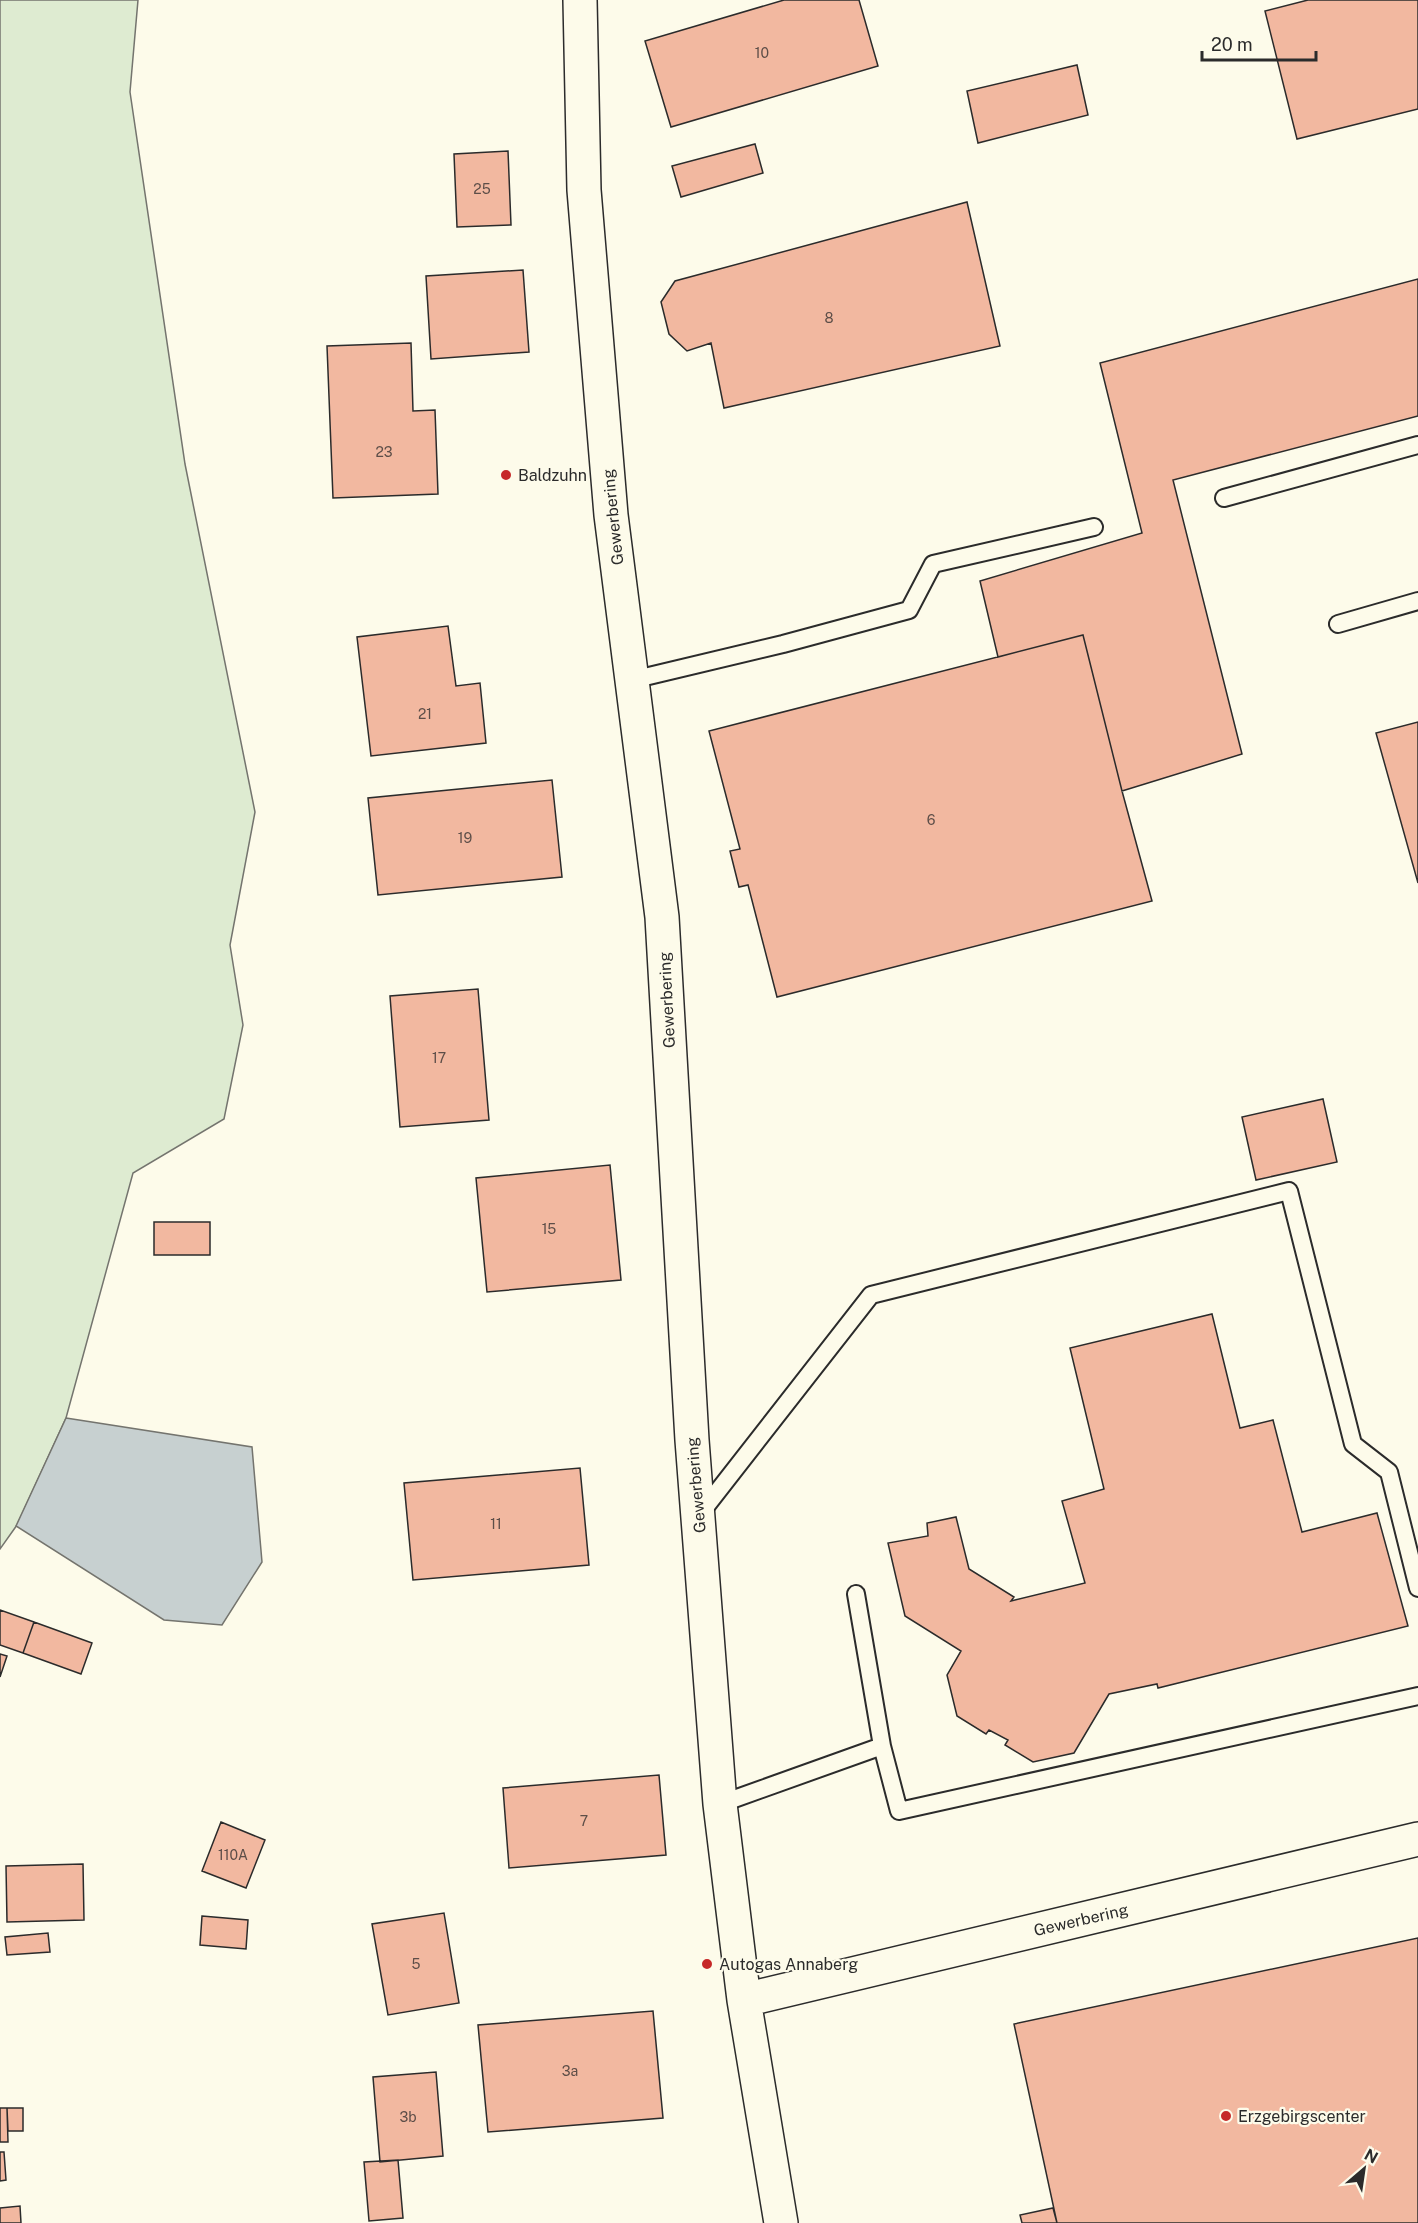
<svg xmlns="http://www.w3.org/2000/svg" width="1418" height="2223" font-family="'Public Sans',sans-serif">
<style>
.green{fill:#deebd1;stroke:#74746e;stroke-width:1.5}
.water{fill:#c7d0d0;stroke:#74746e;stroke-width:1.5}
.building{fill:#f2b8a0;stroke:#2b2b2b;stroke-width:1.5}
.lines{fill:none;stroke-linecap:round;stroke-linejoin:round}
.service-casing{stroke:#2b2b2b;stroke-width:20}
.minor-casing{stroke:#2b2b2b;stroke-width:36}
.service{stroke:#fdfbea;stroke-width:16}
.minor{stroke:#fdfbea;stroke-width:33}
.poi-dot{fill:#c62828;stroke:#fdfbea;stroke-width:2}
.labels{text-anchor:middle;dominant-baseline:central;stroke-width:4.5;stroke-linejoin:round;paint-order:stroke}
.number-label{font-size:14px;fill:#5d4e48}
.poi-label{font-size:16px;fill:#2b2b2b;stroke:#fdfbea;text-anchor:start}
.street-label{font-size:16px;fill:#2b2b2b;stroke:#fdfbea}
</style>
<rect width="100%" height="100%" fill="#fdfbea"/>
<!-- green -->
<path class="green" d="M0,0H138L130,92L185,464L255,812L230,945L243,1025L224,1119L133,1173L66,1418L17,1525L0,1549Z"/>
<!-- water -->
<path class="water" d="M66,1418L252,1447L262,1562L222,1625L164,1620L16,1526Z"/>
<!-- building -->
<path class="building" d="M784,0H859L878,66L671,127L645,41Z
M1308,0H1418V109L1297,139L1265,11Z
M1077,65L1088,115L978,143L967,91Z
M755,144L763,173L681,197L672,166Z
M508,151L511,225L457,227L454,154Z
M967,202L1000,346L724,408L711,343L687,351L669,334L661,302L675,281Z
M523,270L529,352L431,359L426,276Z
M1418,279V416L1173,480L1242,754L1122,791L1083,635L998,657L980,581L1142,533L1100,363Z
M411,343L413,411L435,410L438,494L333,498L327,346Z
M448,626L456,686L480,683L486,743L371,756L357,637Z
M1083,635L1122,791L1152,901L777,997L748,885L739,887L730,851L740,849L709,731Z
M1418,722V883L1376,733Z
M552,780L562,877L378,895L368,798Z
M478,989L489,1120L400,1127L390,996Z
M1323,1099L1337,1162L1256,1180L1242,1117Z
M610,1165L621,1280L487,1292L476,1178Z
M154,1222H210V1255H154Z
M1212,1314L1240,1428L1273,1420L1302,1532L1377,1513L1408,1626L1158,1688L1157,1684L1109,1694L1074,1753L1033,1762L1005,1745L1008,1740L989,1730L986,1734L957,1716L947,1675L961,1651L905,1616L888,1543L928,1536L927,1523L956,1517L969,1569L1014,1597L1011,1601L1085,1583L1062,1501L1104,1489L1070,1348Z
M580,1468L589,1565L413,1580L404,1483Z
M0,1610L34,1622L23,1653L0,1645Z
M34,1622L92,1643L81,1674L23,1653Z
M0,1654L7,1656L0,1677Z
M659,1775L666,1855L509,1868L503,1788Z
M221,1822L265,1840L246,1888L202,1871Z
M83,1864L84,1920L7,1922L6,1866Z
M444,1913L459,2003L388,2015L372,1924Z
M202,1916L248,1920L246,1949L200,1945Z
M48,1933L50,1952L7,1955L5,1937Z
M1418,1938V2223H1057L1014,2024Z
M653,2011L663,2118L488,2132L478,2025Z
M436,2072L443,2156L380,2162L373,2077Z
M0,2108H7L8,2142H0Z
M7,2108H23V2131H8Z
M0,2152H4L6,2180L0,2181Z
M398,2160L403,2218L369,2221L364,2162Z
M20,2206L21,2223H0V2208Z
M1053,2208L1057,2223H1022L1020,2215Z"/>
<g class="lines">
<!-- service casing -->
<g class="service-casing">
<path id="service" d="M1224,498L1418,445
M1338,624L1418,601
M632,680L783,644L909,610L933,564L1094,527
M700,1514L871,1295L1289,1191L1353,1444L1389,1472L1418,1588
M856,1594L882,1746
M720,1804L882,1746L899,1811L1418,1696"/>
</g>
<!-- minor casing -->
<g class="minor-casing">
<path id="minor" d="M580,0L584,190L611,515L662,917L692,1440L720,1804L744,2000L781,2223
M744,2000L1418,1839"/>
</g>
<!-- service -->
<use href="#service" class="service"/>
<!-- minor -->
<use href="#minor" class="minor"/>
</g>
<!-- markers -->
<g class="poi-dot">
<circle cx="506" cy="475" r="6"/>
<circle cx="707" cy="1964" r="6"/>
<circle cx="1226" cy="2116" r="6"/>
</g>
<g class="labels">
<!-- number labels -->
<g class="number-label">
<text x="762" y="53">10</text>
<text x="482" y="189">25</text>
<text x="829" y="318">8</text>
<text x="384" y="452">23</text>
<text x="425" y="714">21</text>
<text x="931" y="820">6</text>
<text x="465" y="838">19</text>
<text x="439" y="1058">17</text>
<text x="549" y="1229">15</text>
<text x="496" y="1524">11</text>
<text x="584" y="1821">7</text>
<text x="233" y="1855">110A</text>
<text x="416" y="1964">5</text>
<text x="570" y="2071">3a</text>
<text x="408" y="2117">3b</text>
</g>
<!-- poi labels -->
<g class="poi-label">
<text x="518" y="475">Baldzuhn</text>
<text x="719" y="1964">Autogas Annaberg</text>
<text x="1238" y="2116">Erzgebirgscenter</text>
</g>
<!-- street labels -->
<g class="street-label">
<text transform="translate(613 517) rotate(-96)">Gewerbering</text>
<text transform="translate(667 1000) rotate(-93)">Gewerbering</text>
<text transform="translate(696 1485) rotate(-95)">Gewerbering</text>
<text transform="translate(1081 1920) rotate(-13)">Gewerbering</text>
</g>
</g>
<!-- north arrow -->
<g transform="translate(1364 2169) rotate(29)" stroke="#fdfbea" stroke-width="4.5" paint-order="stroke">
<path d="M0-4.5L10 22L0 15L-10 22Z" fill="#2b2b2b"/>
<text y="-9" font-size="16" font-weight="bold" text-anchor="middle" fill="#2b2b2b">N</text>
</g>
<!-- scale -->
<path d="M1202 51v9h114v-9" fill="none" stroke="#2b2b2b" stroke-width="3"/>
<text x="1211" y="51" font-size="18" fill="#2b2b2b" stroke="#fdfbea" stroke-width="4.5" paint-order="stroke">20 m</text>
</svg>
